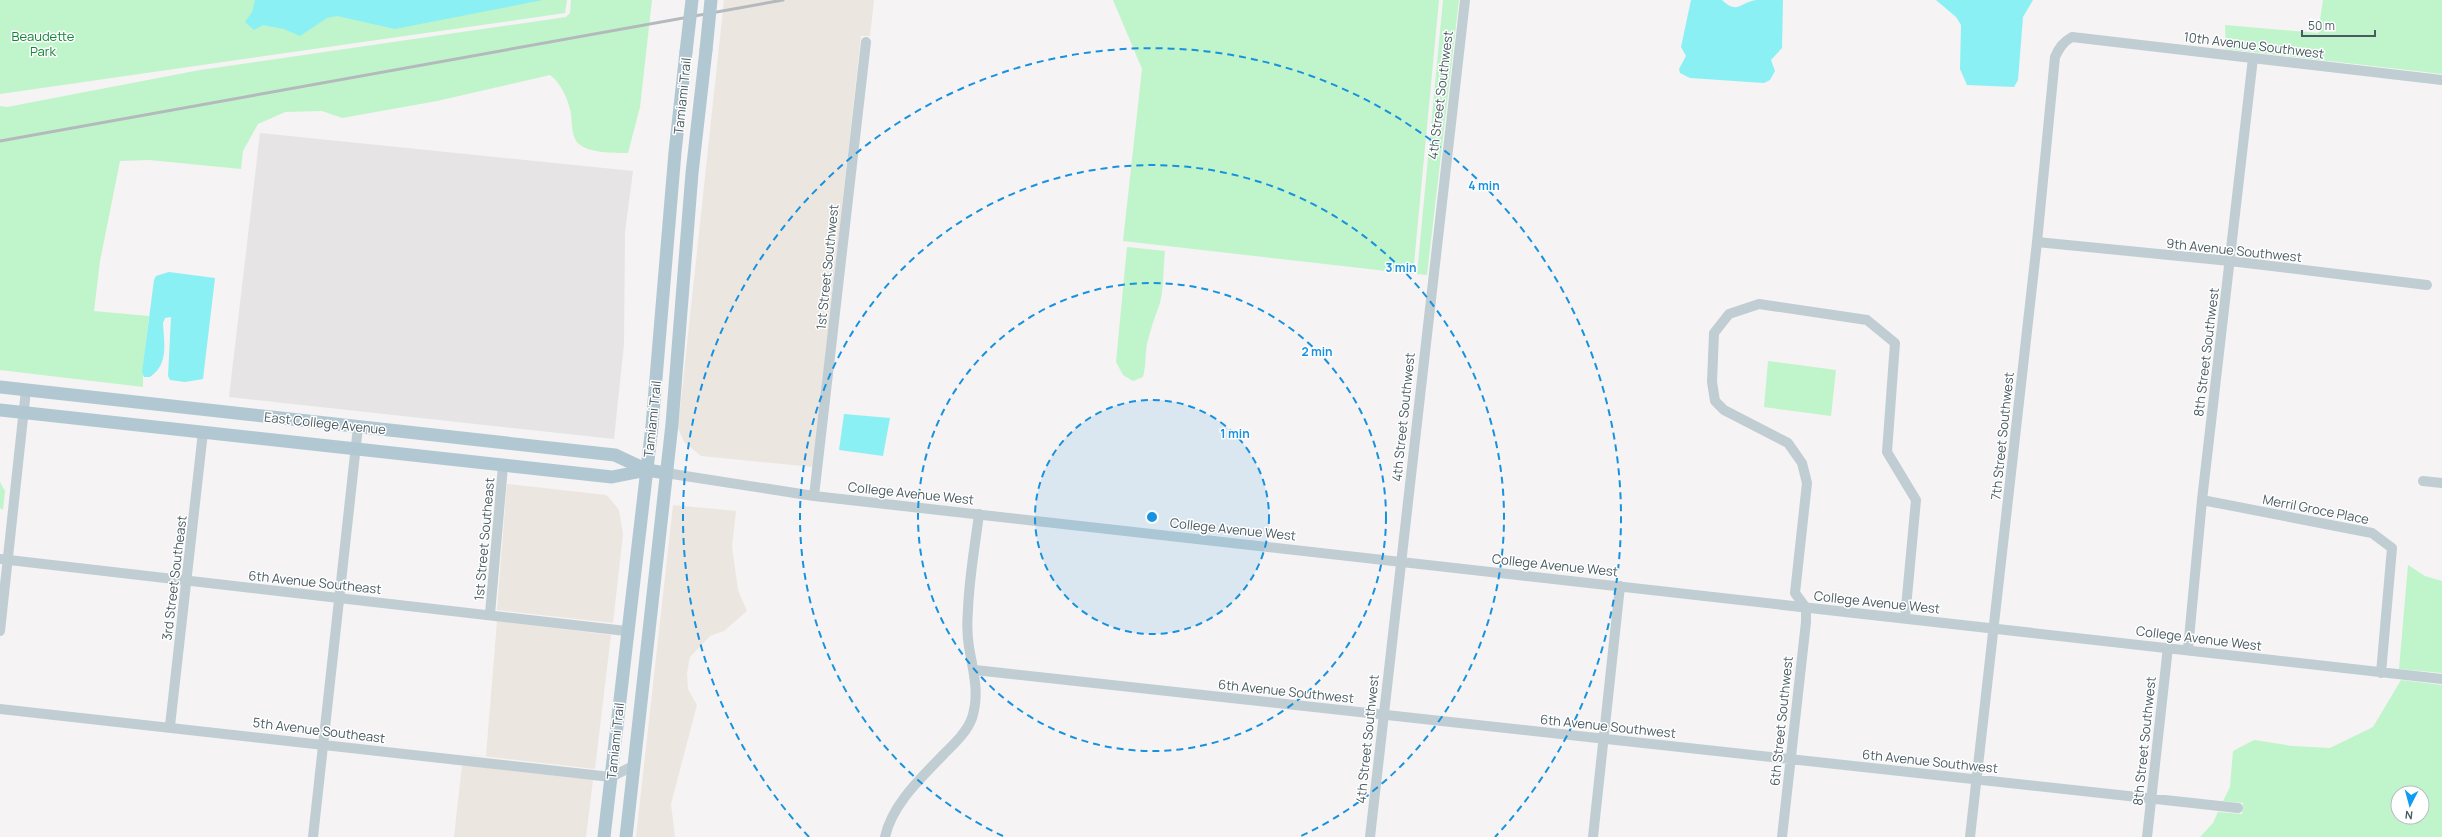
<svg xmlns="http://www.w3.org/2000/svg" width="2442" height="837" font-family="Manrope,sans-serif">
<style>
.commercial{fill:#ece6e0}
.education{fill:#e6e4e5}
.green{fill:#c0f4cb;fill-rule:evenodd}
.water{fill:#8af0f3}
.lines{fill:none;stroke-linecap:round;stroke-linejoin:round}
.minor{stroke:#c0cdd3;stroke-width:10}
.major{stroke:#b1c8d3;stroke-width:13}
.rail{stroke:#b4b9bd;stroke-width:3}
.major-bridge{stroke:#b1c8d3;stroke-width:13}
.ring{fill:none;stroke:#1792de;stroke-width:2;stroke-dasharray:7 5}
.labels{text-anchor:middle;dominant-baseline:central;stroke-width:3;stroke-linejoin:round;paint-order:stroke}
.park-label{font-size:13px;fill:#118636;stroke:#fff}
.street-label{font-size:13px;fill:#495b62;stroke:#fff}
.centre{fill:#1792de;stroke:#fff;stroke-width:2}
.ring-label{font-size:12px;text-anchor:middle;font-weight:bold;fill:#1792de;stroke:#fff;stroke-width:3;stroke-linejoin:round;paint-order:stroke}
</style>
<rect width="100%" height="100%" fill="#f5f3f3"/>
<!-- commercial -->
<path class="commercial" d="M724,0H874L870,36H861L813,467L701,456L684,442L678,428Z
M507,484L606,495L611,500L619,510L623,534L613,623L497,610Z
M673,505L736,511L732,547L738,590L747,611L724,631L710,636L690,657L687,673L688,689L697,705L671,804L675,837H636Z
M497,621L611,635L595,769L464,754L486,756Z
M462,765L593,780L586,837H454Z"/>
<!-- education -->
<path class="education" d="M260,133L633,171L625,232L624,344L614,439L229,397Z"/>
<!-- green -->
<path class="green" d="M0,0H567L565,13L0,94Z
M571,0H652L640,107L628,153C615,153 589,153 579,144C570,136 573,120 570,109C567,97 560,82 550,75L437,101L342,118L322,111L285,112L258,124L243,151L241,169L149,160L120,161L100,261L94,311L149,316L143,367V387L0,370V106L7,107L200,70L566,17L570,13Z
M1113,0H1439L1413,274L1123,241L1142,69Z
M1443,0H1459L1427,275L1417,274Z
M2323,0H2442V74L2226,49L2225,25L2318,33Z
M1127,247L1165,251C1163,266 1164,292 1159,306C1154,319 1150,331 1147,344C1145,356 1146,366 1143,377L1133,381L1123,375L1116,362Z
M1768,361L1836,370L1831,416L1764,407Z
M0,482L5,491L3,510L0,508Z
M2408,565L2425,576L2442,581V673L2399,669Z
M2401,680L2442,685V837H2200L2213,823L2218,812L2242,814L2243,803L2223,801L2230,787L2233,751L2254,740L2292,746L2330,748L2373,727ZM2398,793H2422V817H2398Z"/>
<!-- water -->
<path class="water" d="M255,0H543L395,29L337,16L327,18L300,36L284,29L263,25L254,30L245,22L252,12Z
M1691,0H1722C1737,15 1741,2 1756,0C1765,0 1774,0 1783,0L1782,48L1771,60L1775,71L1770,80L1764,83L1690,78L1680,73L1679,69L1686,56L1681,47Z
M1936,0H2033L2023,17L2018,80L2014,87L1967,85L1960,69L1961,25L1956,17Z
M169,272L215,278L203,379L185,382L170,380L168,376L171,317L165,318L163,323C164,343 169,364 150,377H144L142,372L154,280L156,276Z
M844,414L890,418L883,456L839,450Z"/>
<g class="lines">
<!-- minor -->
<path class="minor" d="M2037,242L2230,261L2427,285
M666,473L814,496L2442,679
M2423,481L2442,483
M814,496L866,42
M2202,500L2372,533L2392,548L2381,673
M0,559L626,631
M490,614L503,466
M0,631L26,390
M2188,649L2202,500L2253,58
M975,670L2238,808
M0,709L611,777L633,766
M170,726L203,432
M313,837L358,427
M885,837C892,804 922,777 944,754C954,744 967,732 972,718C980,693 973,671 969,647C967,635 967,622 968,610C969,578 975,546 979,514
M1370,837L1465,0
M1593,837L1620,586
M1782,837L1806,622V608L1795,593L1807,483L1802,463L1788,443L1724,410L1715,401L1712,382L1714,333L1729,314L1759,304L1867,320L1895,343L1887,452L1916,500L1905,618
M1970,837L2037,242L2055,57C2059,48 2063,42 2072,37L2442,80
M2147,837L2168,647"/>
<!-- major -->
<path class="major" d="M0,387L615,455L647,470L666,473
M0,410L612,477L647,470
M604,837L652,426L675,152L686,52
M626,837L672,424L692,173L706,50"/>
<!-- rail -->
<path class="rail" d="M0,141L783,0"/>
<!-- major-bridge -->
<path class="major-bridge" d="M706,50L711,0
M686,52L692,0"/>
</g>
<!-- distance rings -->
<circle cx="1152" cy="517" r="117" fill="#1792de" fill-opacity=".12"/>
<g class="ring">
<circle cx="1152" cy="517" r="117"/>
<circle cx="1152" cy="517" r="234"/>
<path d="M1003 836A352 352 0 1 1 1301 836"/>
<path d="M809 837A469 469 0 1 1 1495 837"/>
</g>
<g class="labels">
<!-- park labels -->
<g class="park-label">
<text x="43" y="36">Beaudette<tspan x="43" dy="15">Park</tspan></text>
</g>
<!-- street labels -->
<g class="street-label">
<text transform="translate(2254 45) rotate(7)">10th Avenue Southwest</text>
<text transform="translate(1440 95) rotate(-83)">4th Street Southwest</text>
<text transform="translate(682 96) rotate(-84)">Tamiami Trail</text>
<text transform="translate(2234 250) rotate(6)">9th Avenue Southwest</text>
<text transform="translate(827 267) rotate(-84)">1st Street Southwest</text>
<text transform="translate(2206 352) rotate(-83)">8th Street Southwest</text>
<text transform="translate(1403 417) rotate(-84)">4th Street Southwest</text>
<text transform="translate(652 419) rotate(-84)">Tamiami Trail</text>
<text transform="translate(325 423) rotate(6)">East College Avenue</text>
<text transform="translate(2002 436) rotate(-84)">7th Street Southwest</text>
<text transform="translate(911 493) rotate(6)">College Avenue West</text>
<text transform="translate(2316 509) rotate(11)">Merril Groce Place</text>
<text transform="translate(1233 529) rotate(6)">College Avenue West</text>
<text transform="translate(484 539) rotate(-85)">1st Street Southeast</text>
<text transform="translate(1555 565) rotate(6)">College Avenue West</text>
<text transform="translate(174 578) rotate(-83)">3rd Street Southeast</text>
<text transform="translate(315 582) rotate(6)">6th Avenue Southeast</text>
<text transform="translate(1877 602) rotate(6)">College Avenue West</text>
<text transform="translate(2199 638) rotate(7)">College Avenue West</text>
<text transform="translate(1286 691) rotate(6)">6th Avenue Southwest</text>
<text transform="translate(1781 721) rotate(-84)">6th Street Southwest</text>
<text transform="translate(1608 726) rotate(6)">6th Avenue Southwest</text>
<text transform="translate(319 730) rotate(7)">5th Avenue Southeast</text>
<text transform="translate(1367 739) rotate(-84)">4th Street Southwest</text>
<text transform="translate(615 741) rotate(-84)">Tamiami Trail</text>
<text transform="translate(2144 741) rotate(-84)">8th Street Southwest</text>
<text transform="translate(1930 761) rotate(6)">6th Avenue Southwest</text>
</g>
</g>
<circle cx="1152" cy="517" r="6" class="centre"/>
<g class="ring-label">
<text x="1484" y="190">4 min</text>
<text x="1401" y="272">3 min</text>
<text x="1317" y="356">2 min</text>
<text x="1235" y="438">1 min</text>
</g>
<!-- north arrow -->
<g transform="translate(2410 805) rotate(186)"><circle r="19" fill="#ffffff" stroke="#b6bdc0"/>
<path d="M0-3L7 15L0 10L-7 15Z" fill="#0e9cf4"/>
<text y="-6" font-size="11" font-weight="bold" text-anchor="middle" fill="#495b62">N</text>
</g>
<!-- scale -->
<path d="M2302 30v6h73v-6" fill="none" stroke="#495b62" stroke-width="2"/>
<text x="2308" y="30" font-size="12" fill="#495b62" stroke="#ffffff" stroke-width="3" paint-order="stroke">50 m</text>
</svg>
